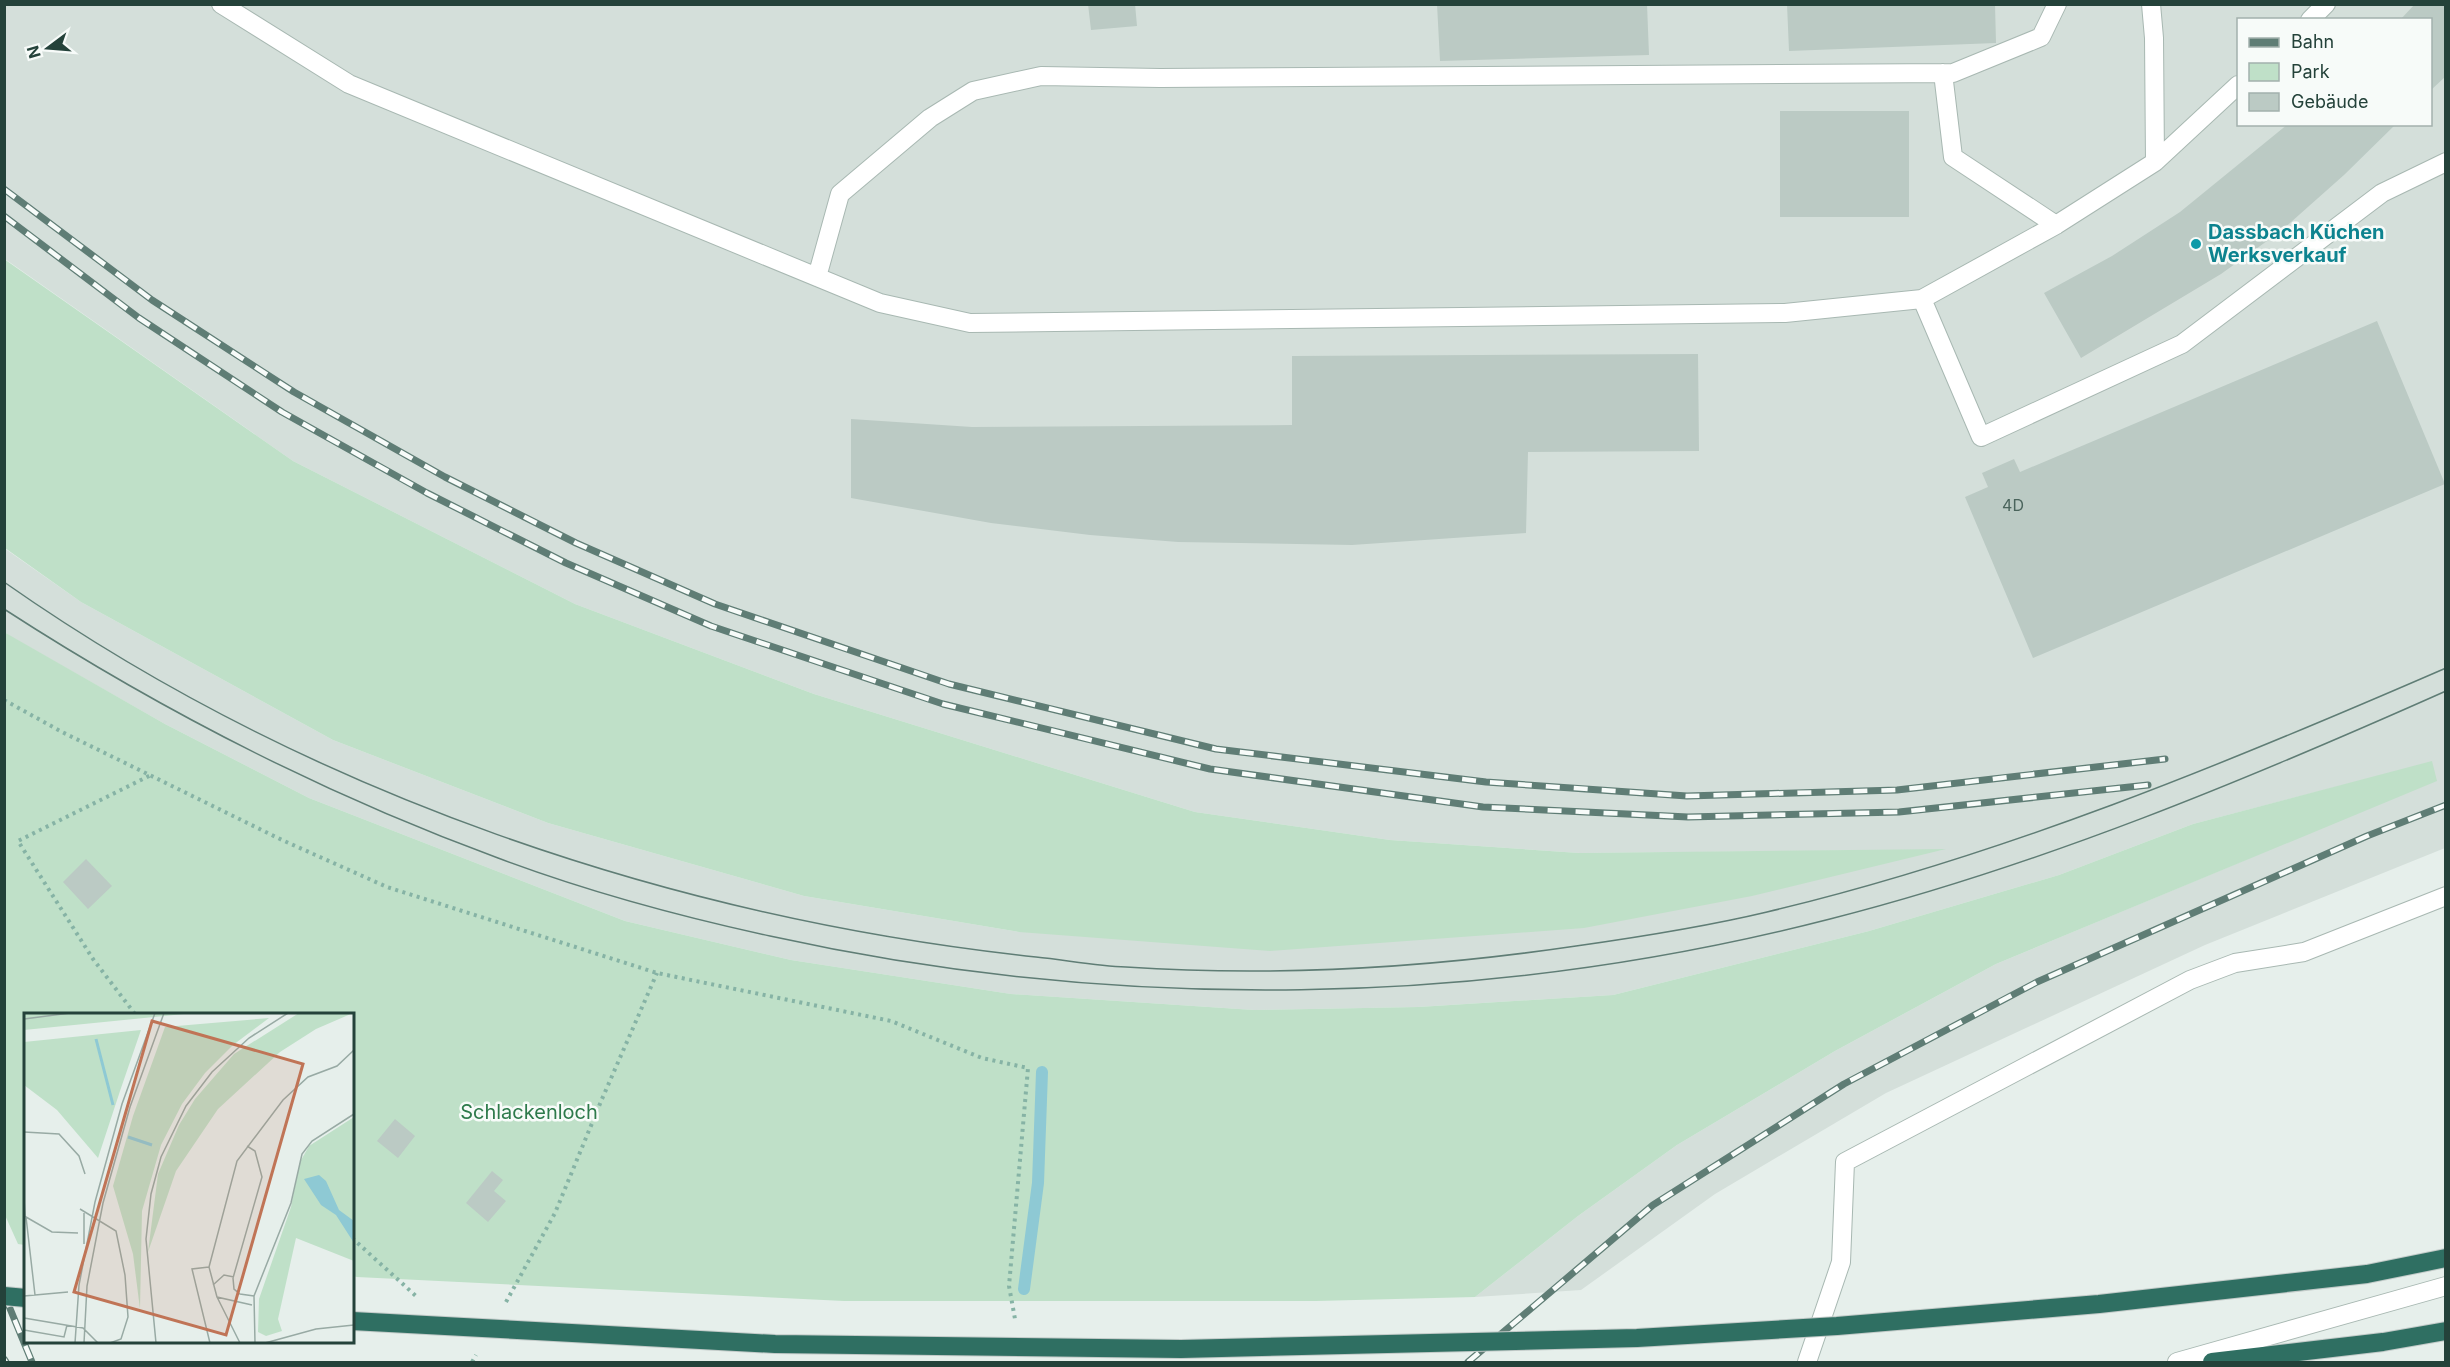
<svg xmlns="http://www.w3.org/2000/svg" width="2450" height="1367" font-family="Inter,sans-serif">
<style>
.built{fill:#d4dfda;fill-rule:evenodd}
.green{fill:#bfe0c8}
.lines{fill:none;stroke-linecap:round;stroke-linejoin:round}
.stream{stroke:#8ec9d4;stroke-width:12}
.building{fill:#bbcac4}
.service-casing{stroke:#a8b8b2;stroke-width:20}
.motorway-casing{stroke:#c2cac8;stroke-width:20}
.path{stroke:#86b3a5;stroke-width:4;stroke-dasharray:3 4.5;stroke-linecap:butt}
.service{stroke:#fff;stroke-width:18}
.motorway{stroke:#2f6f62;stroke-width:18}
.tram{stroke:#5f7d75;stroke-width:1.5}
.rail-casing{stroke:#5f7d75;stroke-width:7}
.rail{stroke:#f7fbf9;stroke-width:4.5;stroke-dasharray:14;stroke-linecap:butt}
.motorway-bridge-casing{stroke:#c2cac8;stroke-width:20;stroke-linecap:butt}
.motorway-bridge{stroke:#2f6f62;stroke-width:18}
.culture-dot{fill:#0f9aa8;stroke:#f7fbf9;stroke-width:2}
.labels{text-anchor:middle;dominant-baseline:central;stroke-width:5;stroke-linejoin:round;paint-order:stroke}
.number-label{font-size:16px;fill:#4a645c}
.culture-label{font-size:20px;font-weight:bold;fill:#0d838f;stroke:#f7fbf9;text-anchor:start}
.park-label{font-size:20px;fill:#2d7a4b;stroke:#f7fbf9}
.inset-river{fill:none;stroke:#8ec9d4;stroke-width:3}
.inset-road{fill:none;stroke:#98aaa4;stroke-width:1.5}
.view{fill:#c07456;fill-opacity:0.15;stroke:#c07456;stroke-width:3}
.inset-edge{fill:none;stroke:#24423a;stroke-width:3}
</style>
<rect width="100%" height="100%" fill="#e6efeb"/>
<!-- built -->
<path class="built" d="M5,5H2445V848L2205,945L1886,1093L1715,1194L1581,1290L1475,1297L1578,1216L1677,1145L1835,1051L1996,964L2243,861L2432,762L2193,824L2059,875L1869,931L1613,995L1418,1007L1254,1010L1011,994L791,960L625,921L309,798L165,724L8,635L5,632L4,548L81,602L333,740L548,823L804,896L1019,932L1942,850L1579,853L1390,840L1195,812L814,694L575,604L293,461L5,259ZM2238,20H2430V124H2238Z"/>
<!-- green -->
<path class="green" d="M4,259L293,461L575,604L814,694L1195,812L1390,840L1579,853L1946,849L1752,896L1584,928L1270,951L1019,932L804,896L548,823L333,740L81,602L5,548Z
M4,632L165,724L309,798L625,921L791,960L1011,994L1254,1010L1418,1007L1613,995L1869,931L2059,875L2193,824L2432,761L2437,781L1996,964L1835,1051L1677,1145L1578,1216L1475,1297L1316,1301H844L357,1277L352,1276V1014H26L25,1245L18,1244L4,1213Z"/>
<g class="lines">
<!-- stream -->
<path class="stream" d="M1024,1289L1038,1183L1042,1072"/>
</g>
<!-- building -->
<path class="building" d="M1088,4H1135L1137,26L1091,30Z
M1437,4H1647L1649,55L1440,61Z
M1787,4H1995L1996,43L1789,51Z
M2415,4H2446V76L2430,91V20H2400Z
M1780,111H1909V217H1780Z
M2288,124H2396L2344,175L2281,231L2221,274L2081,358L2044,293L2112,256L2180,212Z
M2377,321L2445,484L2033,658L1965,497L1988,487L1982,473L2014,459L2020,472Z
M1698,354L1699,451L1528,452L1526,533L1352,545L1178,542L1090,535L991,523L851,498V419L972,427L1292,425V356Z
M86,859L112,886L88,909L63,882Z
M395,1119L415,1136L398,1158L377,1141Z
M492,1171L503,1180L494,1191L506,1201L488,1222L466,1203Z"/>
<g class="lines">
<!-- service casing -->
<g class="service-casing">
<path id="service" d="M221,4L349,84L880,303L970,323L1785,313L1922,299L2056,225L2155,162L2154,38L2151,4
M2310,20L2326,4
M1943,73L1953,157L2056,225
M2155,162L2238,85
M817,277L840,194L930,118L973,91L1041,76L1160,78L1953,73L2041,37L2057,4
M1922,299L1981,437L2182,344L2382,193L2446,162
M1807,1362L1841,1262L1845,1162L2190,980L2235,963L2304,952L2446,896
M2177,1362L2446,1286"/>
</g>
<!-- motorway casing -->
<g class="motorway-casing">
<path id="motorway" d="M2212,1362L2383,1342L2446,1331"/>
</g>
<!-- path -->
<path class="path" d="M4,700L62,732L282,840L387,887L657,973L891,1021L982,1058L1028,1068L1009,1286L1015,1319
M135,1014L93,959L18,841L151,775
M352,1238L416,1296
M506,1302L555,1213L602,1099L657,973
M472,1362L476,1355"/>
<!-- service -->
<use href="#service" class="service"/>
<!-- motorway -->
<use href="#motorway" class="motorway"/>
<!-- tram -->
<path class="tram" d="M4,582C306,794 672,918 1036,957C1066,960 1096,966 1126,967C1277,977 1427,968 1576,946C1640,937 1704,927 1767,912C2002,856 2225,764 2446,668
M4,609C160,710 324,794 498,858C586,891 678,916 770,936C1119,1013 1484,1008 1830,919C2042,865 2246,780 2446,691"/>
<!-- rail casing -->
<g class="rail-casing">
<path id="rail" d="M4,189L152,300L294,392L445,477L576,543L715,604L949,684L1216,749L1486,782L1687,796L1897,790L2165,759
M4,216L139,318L282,412L427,493L566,563L711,626L943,704L1210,769L1483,807L1688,817L1899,812L2148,785
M4,1294L32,1362
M4,1359L6,1362
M1468,1362L1653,1205L1844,1084L2037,982L2367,836L2446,805"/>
</g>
<!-- rail -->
<use href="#rail" class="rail"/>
<!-- motorway-bridge casing -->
<g class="motorway-bridge-casing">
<path id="motorway-bridge" d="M4,1296L26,1298
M352,1321L775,1344L1181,1349L1637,1338L1837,1326L2099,1304L2367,1274L2446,1258"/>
</g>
<!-- motorway-bridge -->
<use href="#motorway-bridge" class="motorway-bridge"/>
</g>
<!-- markers -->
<circle class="culture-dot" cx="2196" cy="244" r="6"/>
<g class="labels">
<!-- number labels -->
<g class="number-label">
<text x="2013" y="505">4D</text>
</g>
<!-- culture labels -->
<g class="culture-label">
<text x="2208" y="232">Dassbach Küchen<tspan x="2208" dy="23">Werksverkauf</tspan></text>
</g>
<!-- park labels -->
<g class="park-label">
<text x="529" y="1112">Schlackenloch</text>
</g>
</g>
<!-- overview -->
<g transform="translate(24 1013)">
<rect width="330" height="330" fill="#e6efeb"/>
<path d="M0,0H170L0,17ZM275,0H329L292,16L256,39L194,96L152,158L124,239L134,161L155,112L171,86L210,41ZM245,5L209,32L181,60L158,91L137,132L118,198L116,296L109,241L89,173L109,103L141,14ZM117,17L96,78L74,145L33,97L0,72V29ZM330,104V248L272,225L254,306L258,318L242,323L234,319L235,286L267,194L276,149L285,133Z" fill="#bfe0c8"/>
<path d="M295,162L302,168L315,197L330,208V230L312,202L297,192L280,166Z" fill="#8ec9d4"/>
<path class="inset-river" d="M72,26L89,92M104,124L128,132"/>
<path class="inset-road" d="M0,6L46,0M0,119L35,121L55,143L61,161M223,133L231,138L238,164L209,265L210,276L216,281L230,283M0,185L1,204M56,196L92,218L101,262L104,304L97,326L86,330M60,200V231M185,254L168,256L186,330M189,272L200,262L210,264M11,282L2,204L28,219L54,220M0,283L44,279M193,284L216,330M228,292L193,284L185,254L213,148L259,87L284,64L313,53L330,37M0,305L59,315L74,330M0,317L40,324L43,312M51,330L55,272L71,189L98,91L131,0M60,330L63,273L79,190L106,94L140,0M132,330L122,226L127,181L137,144L162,93L188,59L225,25L264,0M231,330L230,283L267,190L278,141L288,128L330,101M241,330L292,316L330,312"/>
<path class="view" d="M128,8L279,51L202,322L50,279Z"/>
<rect width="330" height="330" class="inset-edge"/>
</g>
<!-- border -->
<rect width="2450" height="1367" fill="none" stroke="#24423a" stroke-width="12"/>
<!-- legend -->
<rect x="2237" y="18" width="195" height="108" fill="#f7fbf9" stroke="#a3b1ad" stroke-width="1.5"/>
<rect x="2249" y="38" width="30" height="9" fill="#5f7d75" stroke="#a3b1ad" stroke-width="1.5"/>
<text x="2291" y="48" font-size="18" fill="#24423a">Bahn</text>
<rect x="2249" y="63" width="30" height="18" fill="#bfe0c8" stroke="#a3b1ad" stroke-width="1.5"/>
<text x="2291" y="78" font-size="18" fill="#24423a">Park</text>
<rect x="2249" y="93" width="30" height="18" fill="#bbcac4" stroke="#a3b1ad" stroke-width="1.5"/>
<text x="2291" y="108" font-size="18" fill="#24423a">Gebäude</text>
<!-- north arrow -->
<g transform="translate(48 48) rotate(254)" stroke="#f7fbf9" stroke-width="4.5" paint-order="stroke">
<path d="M0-4.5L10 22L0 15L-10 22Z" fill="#24423a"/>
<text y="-9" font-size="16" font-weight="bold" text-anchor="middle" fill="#24423a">N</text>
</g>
</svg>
